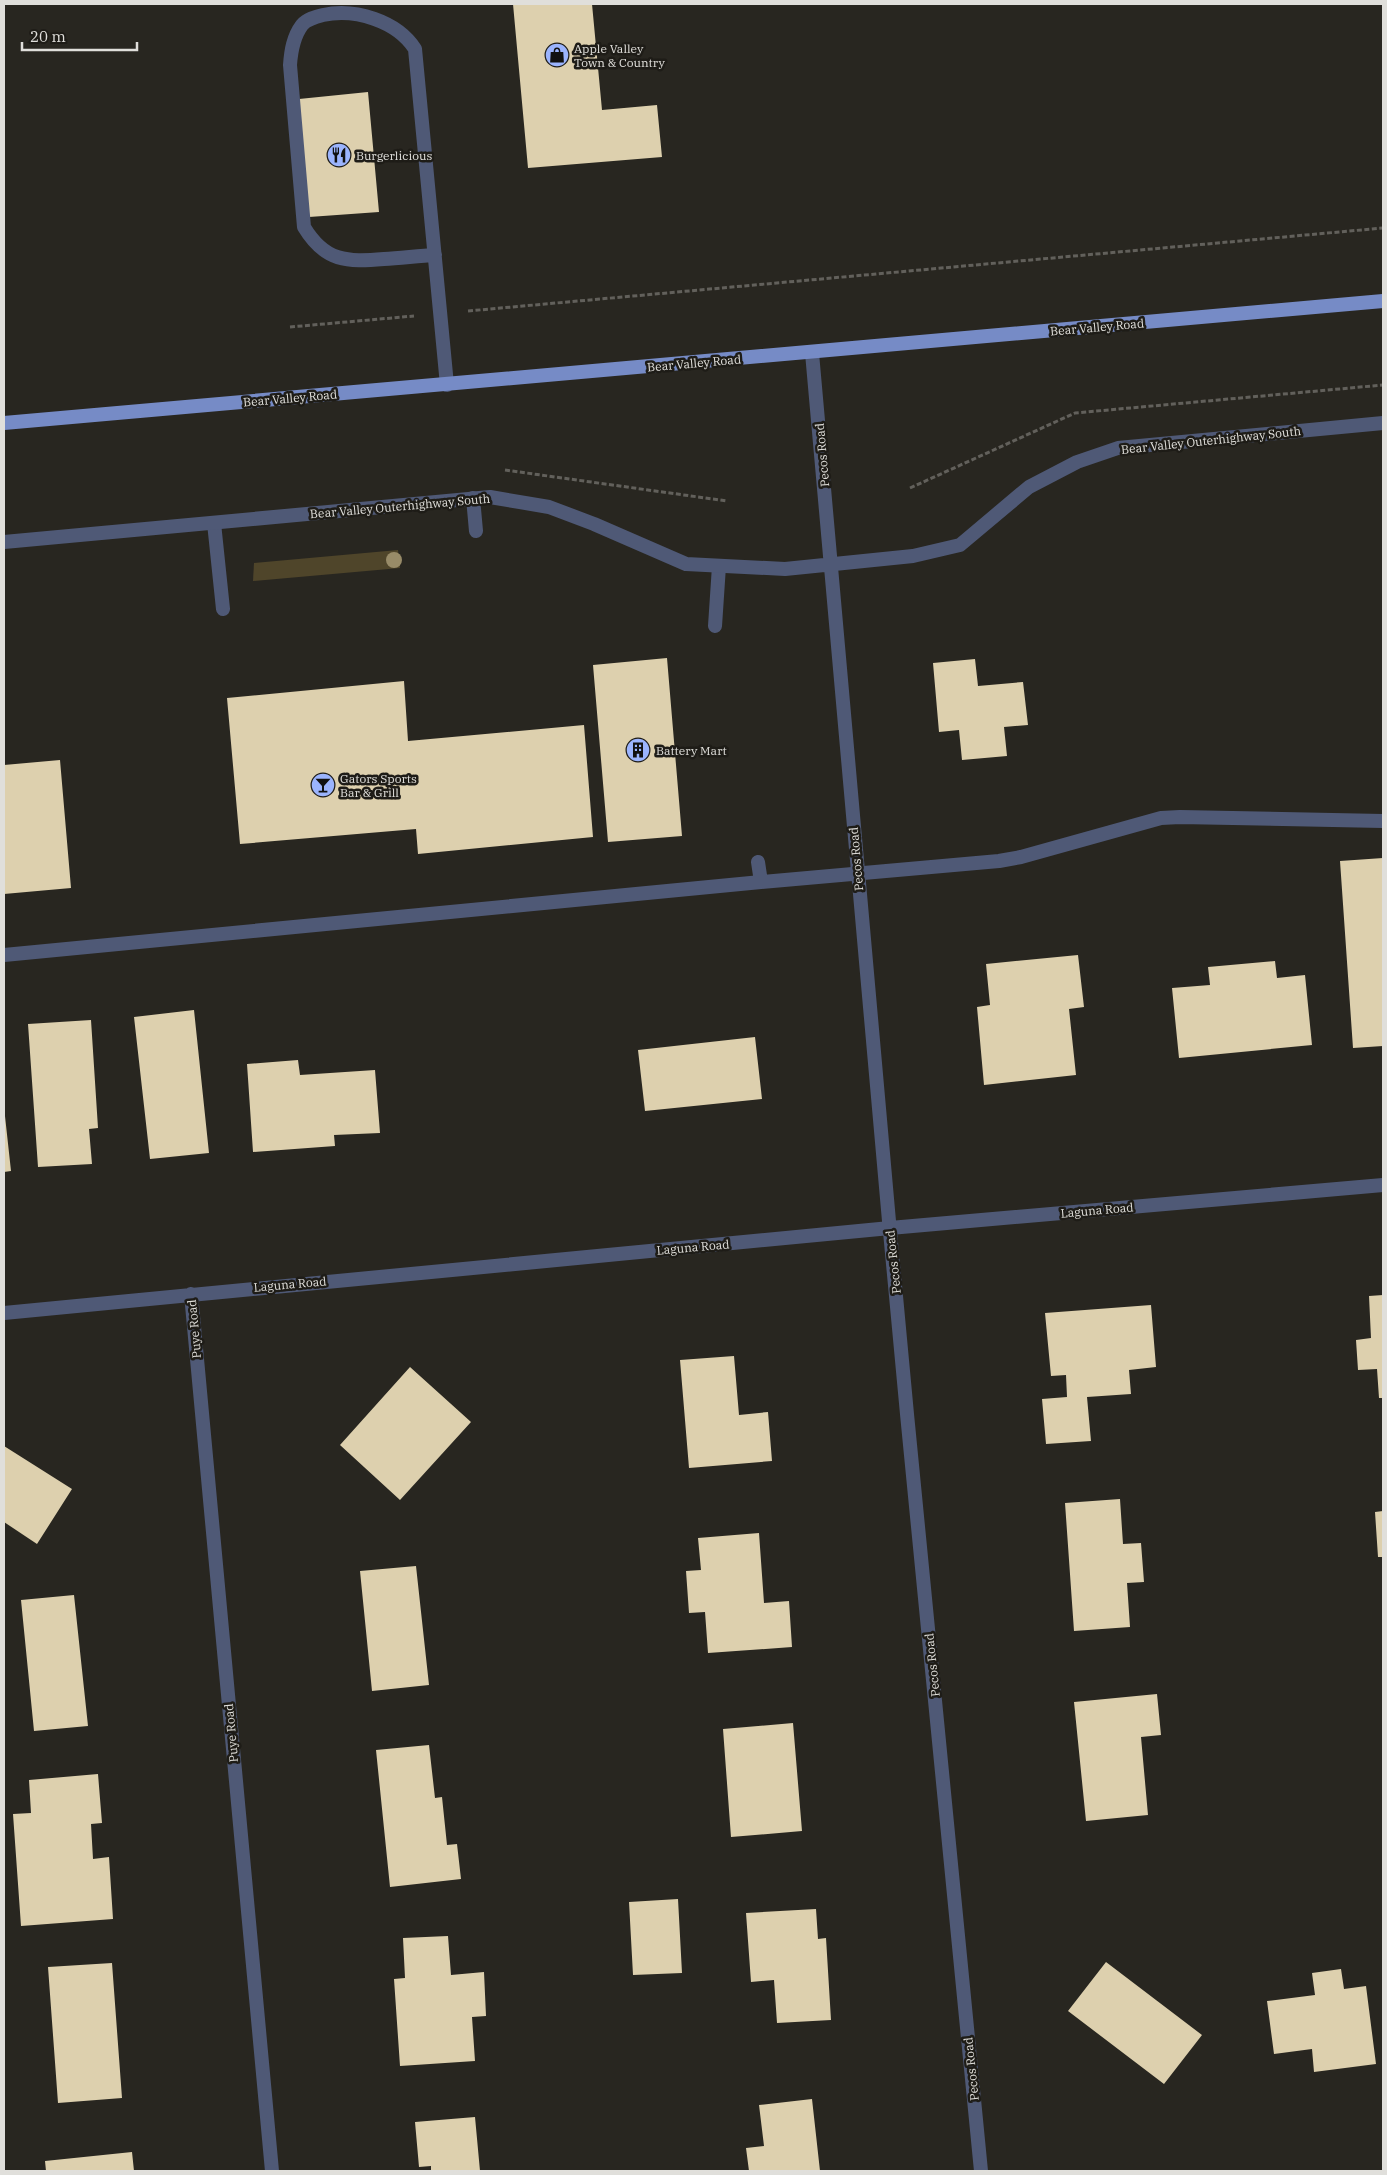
<svg xmlns="http://www.w3.org/2000/svg" width="1387" height="2175" font-family="'IBM Plex Serif',serif">
<style>
.green{fill:#4f452a}
.building{fill:#ddd0ae}
.lines{fill:none;stroke-linecap:round;stroke-linejoin:round}
.path{stroke:#62605b;stroke-width:3;stroke-dasharray:5 2.5;stroke-linecap:butt}
.service{stroke:#4f5976;stroke-width:14}
.minor{stroke:#4f5976;stroke-width:14}
.primary{stroke:#768bc6;stroke-width:14}
.tree{fill:#988b68}
.labels{text-anchor:middle;dominant-baseline:central;stroke-width:5;stroke-linejoin:round;paint-order:stroke}
.poi-label{font-size:12px;fill:#e0dfdb;stroke:#1e1c17;text-anchor:start}
.street-label{font-size:12px;fill:#e0dfdb;stroke:#1e1c17}
</style>
<rect width="100%" height="100%" fill="#282620"/>
<!-- green -->
<path class="green" d="M398,550L400,568L253,581L254,563Z"/>
<!-- building -->
<path class="building" d="M513,4H592L602,110L657,105L662,157L528,168Z
M368,92L379,212L309,217L299,99Z
M667,658L682,836L608,842L593,665Z
M975,659L978,686L1023,682L1028,725L1004,727L1007,756L962,760L959,730L939,732L933,663Z
M404,681L408,741L584,725L593,837L418,854L416,829L240,844L227,698Z
M60,760L71,888L4,894V765Z
M1383,858V1046L1353,1048L1340,861Z
M1078,955L1084,1007L1069,1009L1076,1075L984,1085L977,1007L990,1005L986,964Z
M1275,961L1277,978L1305,975L1312,1045L1179,1058L1172,988L1210,985L1208,967Z
M194,1010L209,1153L150,1159L134,1017Z
M91,1020L98,1128L89,1129L92,1164L38,1167L28,1024Z
M755,1037L762,1099L645,1111L638,1050Z
M298,1060L300,1075L375,1070L380,1133L334,1135L335,1146L253,1152L247,1064Z
M4,1107L11,1171L4,1172Z
M1383,1295V1398H1379L1377,1369L1358,1370L1356,1340L1371,1338L1369,1296Z
M1151,1305L1156,1367L1129,1370L1131,1394L1087,1397L1091,1441L1046,1444L1042,1399L1067,1397L1066,1375L1051,1376L1045,1313Z
M734,1356L739,1415L768,1412L772,1461L689,1468L680,1360Z
M410,1367L471,1422L400,1500L340,1445Z
M4,1446L72,1489L37,1544L4,1522Z
M1120,1499L1123,1544L1141,1543L1144,1582L1127,1583L1130,1627L1074,1631L1065,1503Z
M1383,1511V1557H1378L1375,1512Z
M759,1533L764,1603L789,1601L792,1647L708,1653L705,1612L689,1613L686,1571L701,1570L698,1538Z
M416,1566L429,1685L372,1691L360,1571Z
M74,1595L88,1726L34,1731L21,1600Z
M1157,1694L1161,1735L1141,1737L1148,1815L1086,1821L1074,1702Z
M793,1723L802,1831L731,1837L723,1729Z
M429,1745L435,1798L442,1797L447,1845L457,1844L461,1879L390,1887L376,1750Z
M98,1774L102,1823L91,1824L93,1859L109,1857L113,1919L21,1926L13,1814L31,1813L29,1780Z
M678,1899L682,1973L633,1975L629,1902Z
M816,1909L818,1939L826,1938L831,2020L777,2023L774,1980L751,1982L746,1913Z
M448,1936L451,1975L484,1972L486,2016L472,2017L475,2061L400,2066L394,1979L405,1978L403,1938Z
M1106,1962L1202,2035L1164,2084L1068,2011Z
M112,1963L122,2098L58,2103L48,1967Z
M1341,1969L1344,1989L1366,1986L1376,2064L1314,2072L1312,2049L1274,2054L1267,2001L1315,1995L1312,1973Z
M812,2099L820,2171H749L746,2148L764,2146L759,2105Z
M475,2117L480,2171H431V2166L419,2167L415,2122Z
M132,2152L134,2171H46L45,2161Z"/>
<g class="lines">
<!-- path -->
<path class="path" d="M468,311L1383,228
M290,327L414,316
M505,470L727,501
M910,488L1075,413L1383,385"/>
<!-- service -->
<path class="service" d="M435,255C418,256 401,258 384,259C347,262 325,262 304,227L290,65C291,51 293,37 302,25C307,19 315,17 323,15C355,8 397,21 415,49L447,385
M473,498L476,531
M214,523L223,609
M715,626L719,566
M758,862L761,882L999,861L1021,857L1161,818L1180,817L1383,821
M4,955L761,882"/>
<!-- minor -->
<path class="minor" d="M812,353C839,642 862,932 889,1221C918,1538 950,1855 981,2171
M4,542L490,497L549,507L594,524L686,564L785,569L913,556L960,545L1029,487L1077,462L1118,448L1383,423
M191,1294L272,2171
M4,1313L890,1228L1383,1185"/>
<!-- primary -->
<path class="primary" d="M4,423L1383,301"/>
</g>
<!-- trees -->
<circle class="tree" cx="394" cy="560" r="8"/>
<!-- icons -->
<defs>
<g id="shop-disc" transform="scale(1.25)"><circle r="9.5" fill="#9bb4fd" stroke="#1e1c17"/><path d="M-5-2.5h2.3a2.7 3.5 0 0 1 5.4 0H5L5.5 6h-11ZM-1.5-2.5h3a1.5 2.3 0 0 0-3 0Z" fill="#111"/></g>
<g id="restaurant-disc" transform="scale(1.25)"><circle r="9.5" fill="#9bb4fd" stroke="#1e1c17"/><path d="M-5-6h1v4h1v-4h1v4h1v-4h1v5L-1.5 .5V6h-2V.5L-5-1ZM5-6V6H3V1.5H1.5Q1.5-4 5-6Z" fill="#111"/></g>
<g id="building-disc" transform="scale(1.25)"><circle r="9.5" fill="#9bb4fd" stroke="#1e1c17"/><path d="M-4-6H4V6H1V3H-1V6H-4ZM-2.5-4.3h1.7v1.8h-1.7ZM.8-4.3h1.7v1.8H.8ZM-2.5-1h1.7V.8h-1.7ZM.8-1h1.7V.8H.8Z" fill="#111"/></g>
<g id="bar-disc" transform="scale(1.25)"><circle r="9.5" fill="#9bb4fd" stroke="#1e1c17"/><path d="M-6-5H6L.8 .8V4.5H3.5V6h-7V4.5H-.8V.8Z" fill="#111"/></g>
</defs>
<g fill-rule="evenodd">
<use href="#shop-disc" x="557" y="55"/>
<use href="#restaurant-disc" x="339" y="155"/>
<use href="#building-disc" x="638" y="750"/>
<use href="#bar-disc" x="323" y="785"/>
</g>
<g class="labels">
<!-- poi labels -->
<g class="poi-label">
<text x="574" y="48">Apple Valley<tspan x="574" dy="14">Town &amp; Country</tspan></text>
<text x="356" y="155">Burgerlicious</text>
<text x="656" y="750">Battery Mart</text>
<text x="340" y="778">Gators Sports<tspan x="340" dy="14">Bar &amp; Grill</tspan></text>
</g>
<!-- street labels -->
<g class="street-label">
<text transform="translate(1097 327) rotate(-5)">Bear Valley Road</text>
<text transform="translate(694 363) rotate(-5)">Bear Valley Road</text>
<text transform="translate(290 398) rotate(-5)">Bear Valley Road</text>
<text transform="translate(1211 440) rotate(-6)">Bear Valley Outerhighway South</text>
<text transform="translate(822 455) rotate(-95)">Pecos Road</text>
<text transform="translate(400 506) rotate(-5)">Bear Valley Outerhighway South</text>
<text transform="translate(856 859) rotate(-95)">Pecos Road</text>
<text transform="translate(1097 1210) rotate(-5)">Laguna Road</text>
<text transform="translate(693 1247) rotate(-5)">Laguna Road</text>
<text transform="translate(893 1262) rotate(-96)">Pecos Road</text>
<text transform="translate(290 1284) rotate(-5)">Laguna Road</text>
<text transform="translate(194 1329) rotate(-95)">Puye Road</text>
<text transform="translate(932 1665) rotate(-96)">Pecos Road</text>
<text transform="translate(231 1733) rotate(-95)">Puye Road</text>
<text transform="translate(971 2069) rotate(-96)">Pecos Road</text>
</g>
</g>
<!-- border -->
<rect width="1387" height="2175" fill="none" stroke="#e0dfdb" stroke-width="10"/>
<!-- scale -->
<path d="M22 42v8h115v-8" fill="none" stroke="#e0dfdb" stroke-width="2.5"/>
<text x="30" y="42" font-size="15" fill="#e0dfdb" stroke="#1e1c17" stroke-width="4" paint-order="stroke">20 m</text>
</svg>
